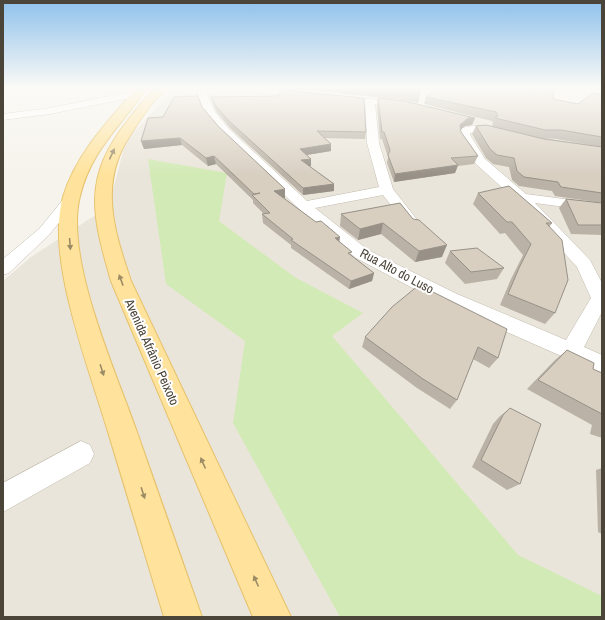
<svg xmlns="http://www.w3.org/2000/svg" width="605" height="620" font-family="'Archivo Narrow',sans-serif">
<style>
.residential{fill:#eae5da}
.green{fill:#d2eab5}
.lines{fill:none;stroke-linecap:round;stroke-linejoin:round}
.street-casing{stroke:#c2bbae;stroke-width:1}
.primary-casing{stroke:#e6c16a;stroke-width:2}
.street{fill:#fff;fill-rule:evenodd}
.primary{fill:#ffe39c;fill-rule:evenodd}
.wall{fill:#bab2a6}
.shaded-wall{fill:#979187}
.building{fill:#d8cfc1;stroke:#979187}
.oneway{fill:#9c8c66}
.labels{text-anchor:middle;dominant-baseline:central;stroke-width:4;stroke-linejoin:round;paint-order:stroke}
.street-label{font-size:13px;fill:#4b4439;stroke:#fff}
</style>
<rect width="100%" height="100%" fill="#f6f3ec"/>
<!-- residential -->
<path class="residential" d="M172,92L446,107L602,147V617H3V281L31,257L94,216L108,210L126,140Z"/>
<!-- green -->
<path class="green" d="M148,159L227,173L219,221L296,278L363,313L332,336L518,555L602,596V617H340L233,423L245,341L166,284Z"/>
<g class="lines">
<!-- street casing -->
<g class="street-casing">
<path id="street" d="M199,88H207L208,97L215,112L229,129L307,201L379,187L367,143L365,103L337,100V96L405,102L407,104L402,107L375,104L379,143L393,189L418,221L421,224L418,227H408L383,195L315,208L368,250L457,294L566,340L591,298L577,267L517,201L476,164L458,135L462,128C477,124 490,127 504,131L505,133L500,136L483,132L470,133V135L485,159L526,194L602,204V212L535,203L590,260L602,283V312L584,347L602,355V374L443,304L356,258L299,209L221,133L205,113L198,97Z
M238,88H272L307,91L312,94L307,97L242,91Z
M137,91L142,94L140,96L50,114L3,120V114L50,108Z
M71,195L76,196L78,199L49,235L9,273L3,275V259L39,229L66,196Z
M81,441L90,445L94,454L90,463L3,512V483Z"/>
</g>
<!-- primary casing -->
<g class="primary-casing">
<path id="primary" d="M156,88H167C163,93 158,97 154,101C146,111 138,123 131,134C98,183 114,230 131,281L291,617H253L111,281C92,215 82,178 128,120C137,109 145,97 156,88Z
M139,89L144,92C119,128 91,151 80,196C64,258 116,372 137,432C158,493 180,555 202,617H164C145,555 127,493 108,432C90,370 45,259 63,197C76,154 107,122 135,90Z"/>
</g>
<!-- street -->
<use href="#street" class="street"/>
<!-- primary -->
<use href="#primary" class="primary"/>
</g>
<!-- wall -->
<path class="wall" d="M290,88H422L418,103L403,100Z
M532,88H545L553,99L578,104L602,95V147L556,139L543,138L602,147V203L555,196L552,191L519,186L512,180L509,167L493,164L486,158L472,134L476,126H492L493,123L492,121L424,104L426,97L532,89Z
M211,97L366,132L365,139L324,138L331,144V151L307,155L311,159V166H309L334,184V191L303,195L230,128L216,111L213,103Z
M378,98L475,118L472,125L465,126L461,129V132L478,156L474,164L458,166L455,173L394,182L387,163L388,157L382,139H380L377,106Z
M202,107L218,126L285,198H283L339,242L352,256L374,273L372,281L349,289L291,248V245L263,223L262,214H264L253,203V200L216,164L208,166L182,145L144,149L141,141L163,117Z
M478,193L552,223L550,226L555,313L545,324L500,305L511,279L523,255L505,233L500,234L473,204Z
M566,199L602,203V235L571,234L559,208Z
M400,203L442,257L415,262L381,234L358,240L340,226L341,214Z
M450,251L504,268L497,279L465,284L445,263Z
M419,285L498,358L489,368L473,359L457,400L450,409L417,388L362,347L365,337Z
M567,350L593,369L602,373V438L590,434L592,425L527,389L555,360Z
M510,408L520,484L507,490L472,467L493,424L499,417Z
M602,468V534L598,532L596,470Z"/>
<!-- shaded-wall -->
<path class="shaded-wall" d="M468,118H475L472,125L465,126L458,132L460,125Z
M180,138L182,145L144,149L141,141Z
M331,144V151L300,156V149Z
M214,156L216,164L208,166L206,158Z
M311,159V166L301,167V160Z
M458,165L455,173L394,182L395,174Z
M334,184V191L303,195V188Z
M285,189V198L274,199V191Z
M383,223L381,234L358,240L360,229Z
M340,237L339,245L335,238Z
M447,245L442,257L415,262L419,251Z
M374,273L372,281L349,289L351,281Z"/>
<!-- building -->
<path class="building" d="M437,88H527L533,89V88H545L554,89L553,99L578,104L593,93L602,95V137L561,130H545L495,118L498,116L496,112L426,97Z
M282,90L364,98L366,132L317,131L331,144L300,149L311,159L301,160L334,184L303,188L229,121L215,105L211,97L278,96Z
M198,96L202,107L218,126L285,189L274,191L316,222L321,221L340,237L335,238L352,252L348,253L374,273L351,281L291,240L293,239L262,214L270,213L252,195L260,193L254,194L214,156L206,158L180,138L141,141L148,118L163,117L174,97Z
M378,98L404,101L475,118H468L460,125L461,132L478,156L451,158L458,165L395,174L388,155L390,150L384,132H382Z
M486,125L544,139L602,147V193L561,187L558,182L524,177L517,171L514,158L497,155L490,149L476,126Z
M509,186L552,223H546L562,240L568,280L555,313L508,294L519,268L531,244L512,222H507L478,193Z
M566,199L602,203V225H578Z
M400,203L413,219L419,220L447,245L419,251L383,223L360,229L341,214Z
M477,248L504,268L471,272L450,251Z
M419,285L507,329L498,358L478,347L457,400L423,379L365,337L392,307Z
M567,350L594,363L593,369L602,373V414L538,380Z
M510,408L541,424L520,484L481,460L503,415Z"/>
<!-- one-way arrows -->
<defs><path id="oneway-solid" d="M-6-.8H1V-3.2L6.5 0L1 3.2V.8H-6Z"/></defs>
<g class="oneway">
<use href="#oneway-solid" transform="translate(112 154) rotate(-65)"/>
<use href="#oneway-solid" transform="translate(70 244) rotate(86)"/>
<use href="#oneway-solid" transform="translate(121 280) rotate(-110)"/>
<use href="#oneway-solid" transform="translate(102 370) rotate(72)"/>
<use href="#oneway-solid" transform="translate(203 463) rotate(-114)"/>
<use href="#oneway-solid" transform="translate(143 493) rotate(72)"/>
<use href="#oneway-solid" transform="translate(256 581) rotate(-114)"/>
</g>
<!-- sky -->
<linearGradient id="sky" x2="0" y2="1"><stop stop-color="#8fc1ec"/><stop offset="0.5" stop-color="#fbfaf6"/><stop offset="1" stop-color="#fbfaf6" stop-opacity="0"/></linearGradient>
<rect width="605" height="175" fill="url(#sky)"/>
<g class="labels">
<!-- street labels -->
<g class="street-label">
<text transform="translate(397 271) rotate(28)">Rua Alto do Luso</text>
<text transform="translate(152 352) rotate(66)">Avenida Afrânio Peixoto</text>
</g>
</g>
<!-- border -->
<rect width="605" height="620" fill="none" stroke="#4b4439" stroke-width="8"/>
</svg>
